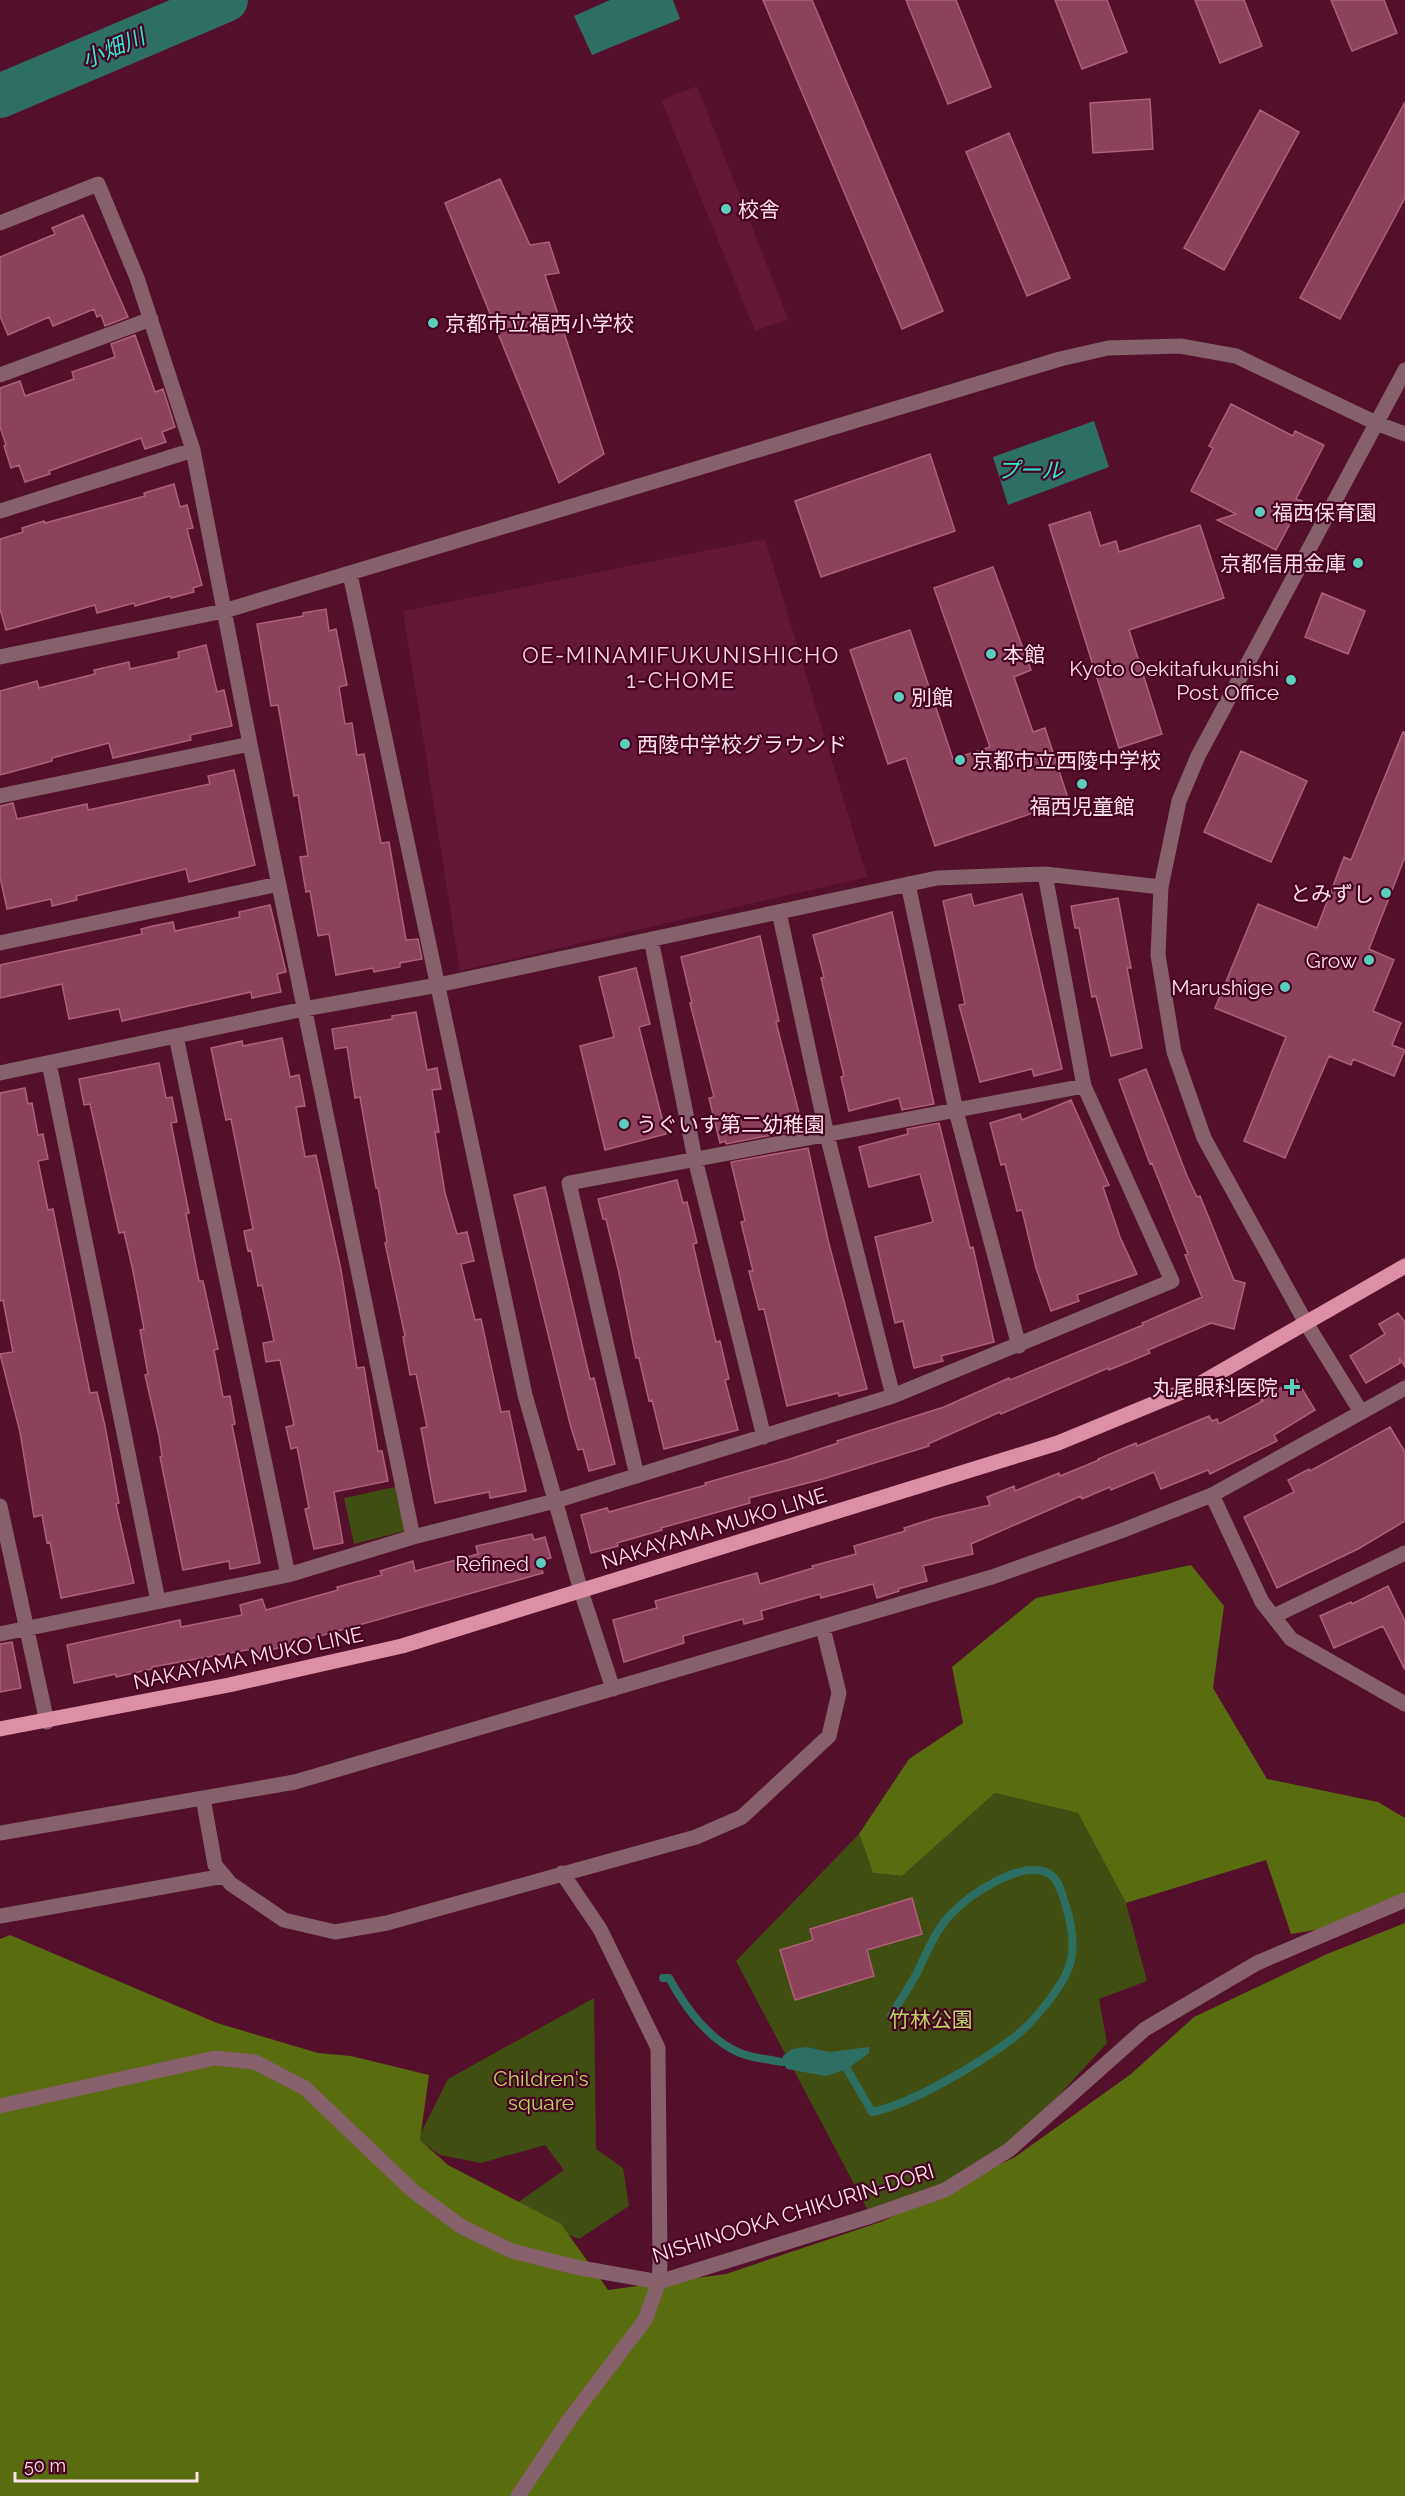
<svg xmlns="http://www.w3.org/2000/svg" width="1405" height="2496" font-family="Raleway,'Noto Sans JP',sans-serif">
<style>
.built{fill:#641736}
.green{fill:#404e12}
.forest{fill:#596c0f}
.water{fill:#2e6f64}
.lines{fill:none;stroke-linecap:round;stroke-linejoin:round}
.stream{stroke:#2e6f64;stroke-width:8}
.river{stroke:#2e6f64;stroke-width:44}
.building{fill:#8b425a;stroke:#ae6178;stroke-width:1.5}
.minor{stroke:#86606a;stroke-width:15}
.major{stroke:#dd90a5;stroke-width:15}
.poi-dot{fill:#5bcebc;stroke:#480221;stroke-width:2}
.labels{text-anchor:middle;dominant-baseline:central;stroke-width:4.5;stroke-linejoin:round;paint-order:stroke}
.poi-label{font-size:21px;fill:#fce1e8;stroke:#480221;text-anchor:start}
.street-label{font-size:21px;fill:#fce1e8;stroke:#480221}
.park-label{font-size:21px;fill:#bad666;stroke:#480221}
.water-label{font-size:22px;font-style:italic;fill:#31ead2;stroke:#480221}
.neighbourhood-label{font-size:22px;letter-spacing:1.5px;fill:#f8d5dd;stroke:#480221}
</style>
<rect width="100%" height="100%" fill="#540f2b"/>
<!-- built -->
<path class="built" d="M697,86L788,319L755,331L661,100Z
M765,539L867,877L460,971L403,611Z"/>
<!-- green -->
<path class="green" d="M395,1487L405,1531L354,1544L344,1498Z
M995,1793L1078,1813L1126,1903L1147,1981L1099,1999L1107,2043L1009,2150L945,2190L871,2216L736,1961L859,1834L873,1873L902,1876Z
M594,1998L596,2149L623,2168L629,2206L579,2239L507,2210L564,2170L545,2145L481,2163L440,2155L418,2139L448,2079Z"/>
<!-- forest -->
<path class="forest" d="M1191,1565L1224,1606L1213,1688L1267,1779L1378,1802L1405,1818V1896L1351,1924L1291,1934L1266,1860L1126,1903L1078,1813L995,1793L902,1876L873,1873L859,1834L909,1759L963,1723L952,1667L1036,1598Z
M1405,1923V2496H0V1939L10,1935L217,2023L318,2053L351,2056L429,2075L420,2140L448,2165L561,2224L608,2290L726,2274L883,2221L1015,2157L1131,2074L1194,2017L1327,1954Z"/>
<!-- water -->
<path class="water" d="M610,0H673L680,19L592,55L574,16Z
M1094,421L1109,467L1008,505L993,457Z
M806,2047L830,2052L869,2047V2053L847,2069L826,2076L787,2069L782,2062L783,2056L792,2049Z"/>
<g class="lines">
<!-- stream -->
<path class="stream" d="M663,1978H669C685,2007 709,2040 740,2053C752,2058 768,2059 782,2062
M847,2069L872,2112C910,2105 980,2063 1012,2039C1032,2024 1066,1984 1071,1960C1075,1942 1071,1923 1066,1906C1062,1895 1059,1877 1046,1872C1019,1861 969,1895 951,1914C935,1931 927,1952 917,1973C909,1987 900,2001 891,2016"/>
<!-- river -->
<path class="river" d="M0,96L226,0"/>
</g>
<!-- building -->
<path class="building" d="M763,0H812L943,311L902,329Z
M906,0H956L991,87L948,104Z
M1055,0H1107L1127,52L1082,69Z
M1195,0H1244L1262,46L1220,63Z
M1331,0H1384L1397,33L1352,51Z
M1150,99L1153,149L1093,153L1090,103Z
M1405,102V198L1340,319L1300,298Z
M1260,110L1299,132L1224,270L1184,248Z
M1009,133L1070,278L1027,296L966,152Z
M500,179L530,245L549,242L559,273L545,275L604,454L559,483L445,203Z
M83,215L128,317L105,326L101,315L97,317L94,309L53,326L49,317L8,335L0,316V257L55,234L52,228Z
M135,335L155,392L163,389L175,427L162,432L166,442L145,449L141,438L49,471L50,474L25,482L19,465L11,468L4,446L6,445L0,427V388L20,381L25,396L74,379L72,372L115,357L111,344Z
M1231,404L1293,436L1295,431L1324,445L1296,499L1302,501L1276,550L1217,520L1236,514L1191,491L1213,448L1209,446Z
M930,454L955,531L821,577L795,501Z
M174,484L180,507L187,505L193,528L187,529L202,585L193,588L194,592L171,598L170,596L135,606L134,603L97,613L95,605L6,630L0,609V539L23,532L22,528L44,521L45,523L145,496L144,493Z
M1090,512L1100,546L1116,541L1119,552L1200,525L1224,598L1129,630L1162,734L1119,748L1049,525Z
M993,567L1031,670L1014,677L1033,732L1045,728L1069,801L935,846L906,758L888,764L850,650L910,630L953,759L990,747L934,588Z
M1322,593L1365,611L1348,654L1305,637Z
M326,609L329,631L336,629L347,685L339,687L345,724L352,723L357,755L364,754L381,843L389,842L406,940L418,939L422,959L400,963V967L374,972L373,968L336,975L329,934L318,936L310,891L306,892L300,857L308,856L298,795L294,796L278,705L271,706L257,624L303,616V613Z
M206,645L217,692L224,690L232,726L190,735L191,740L113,758L109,743L52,758V761L0,775V691L37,681L39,688L95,674L94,670L129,662L130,669L179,658L178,652Z
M1403,732H1405V857L1369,949L1394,960L1373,1011L1401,1023L1392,1045L1405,1050L1394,1076L1353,1059L1351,1065L1329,1056L1285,1158L1244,1141L1286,1037L1215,1008L1258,904L1317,928L1344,857L1351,860Z
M1241,751L1307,781L1271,862L1204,832Z
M234,770L255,865L189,882L186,869L76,896L77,900L52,906L51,899L7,909L0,877V806L13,803L17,819L87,804L88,810L210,784L208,776Z
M971,894L974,906L1022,894L1062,1069L1034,1076L1032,1069L980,1082L959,1005L965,1004L943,901Z
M1118,898L1131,968H1127L1142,1048L1111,1056L1096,996L1092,997L1079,928H1075L1071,906Z
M270,905L286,972L277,974L281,992L252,998L251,992L122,1021L119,1009L69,1019L62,984L0,998V965L142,934L141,929L153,926L173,922L175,931L240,917L239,912Z
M892,912L934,1104L902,1110L899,1098L849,1111L841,1077L844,1076L821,978L824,977L813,935Z
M760,936L779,1021L776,1022L803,1129L726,1144L725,1141L720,1143L709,1098L714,1097L690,1003H692L681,957Z
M636,968L650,1024L639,1027L666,1134L605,1150L580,1046L614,1037L599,977Z
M416,1012L427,1070L437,1068L441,1089L432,1090L439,1132H435L445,1193L457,1234L467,1232L474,1261L461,1264L475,1320L481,1319L501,1412L509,1411L526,1491L490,1498L489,1492L435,1503L421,1428L427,1427L416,1374L410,1375L403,1337L405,1336L385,1243L387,1242L378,1188H376L360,1097L355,1098L347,1047L335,1049L332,1029L392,1019V1016Z
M282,1038L290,1077L299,1075L305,1106L296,1107L305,1157L316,1155L341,1270L357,1368L364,1367L378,1451H382L388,1481L334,1492L343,1543L314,1549L305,1509L309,1508L297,1447L291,1449L286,1427L294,1425L280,1360L266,1362L263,1343L274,1341L262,1285L258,1286L251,1250L248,1251L244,1231L253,1229L231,1119L226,1120L211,1048L242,1041L243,1046Z
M159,1063L166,1098L172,1097L177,1122L171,1123L189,1213L186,1214L199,1281H203L218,1349L214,1350L223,1397L230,1396L235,1424L232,1425L260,1563L230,1569L229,1561L183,1570L160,1457L162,1456L159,1436L145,1375L148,1374L140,1330L144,1329L133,1271L124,1232L119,1233L90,1104L84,1105L79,1079Z
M1146,1069L1187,1176L1197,1197L1200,1196L1234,1280L1245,1283L1234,1329L1211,1323L1148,1350L1150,1353L1131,1361L1109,1370L1108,1368L1001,1414L1000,1412L928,1444L929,1446L823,1479L749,1498L750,1503L661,1528L662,1530L617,1543L618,1546L591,1553L581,1515L607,1508L609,1512L706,1485L705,1483L790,1459L838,1443L837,1441L944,1407L1009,1378L1010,1380L1143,1325L1142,1323L1202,1297L1185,1255L1188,1254L1152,1163L1150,1164L1119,1080Z
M25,1088L28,1104L32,1103L38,1135L43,1134L48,1159L38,1161L48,1210L53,1209L90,1393L97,1392L105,1426L119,1503L116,1504L134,1583L61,1598L50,1542L47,1543L42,1515L34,1517L20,1432L0,1354L13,1352L3,1300L0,1301V1093Z
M1071,1100L1109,1185L1103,1187L1120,1237L1137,1274L1077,1295L1079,1301L1051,1311L1036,1268L1022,1210L1017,1211L1005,1164L1001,1165L990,1123L1020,1114L1022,1120Z
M939,1123L970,1248L973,1247L994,1342L941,1356L943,1361L914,1368L903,1321L895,1323L875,1237L933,1222L920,1174L869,1187L859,1147L908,1134L907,1129Z
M808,1148L828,1240L867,1389L839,1396L838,1393L787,1406L764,1309L759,1310L749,1271H753L741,1222L745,1221L731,1162Z
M677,1180L683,1203L687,1202L697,1243L693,1244L704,1292L716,1342L720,1341L729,1379L725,1380L738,1430L664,1449L652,1400L649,1401L639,1358H636L619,1273L606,1219H603L598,1199Z
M545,1187L590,1379L594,1378L615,1464L589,1471L583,1449L578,1450L570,1424L514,1195Z
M1398,1313L1405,1322V1367L1399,1358L1400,1363L1366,1383L1350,1356L1385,1334L1379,1324Z
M1296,1379L1315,1410L1274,1435L1277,1441L1210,1474L1208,1470L1161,1489L1154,1472L1111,1490L1110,1487L1082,1499L1081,1496L971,1544L973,1554L923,1566L927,1581L898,1589L899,1591L877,1598L873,1584L821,1598L820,1594L761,1611L763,1619L744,1624L743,1619L683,1636L684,1643L624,1662L613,1620L657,1608L655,1601L757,1573L760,1584L813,1568L812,1566L856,1554L854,1546L905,1531L904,1528L935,1518L990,1505L987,1497L1014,1486L1015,1491L1059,1473L1060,1476L1099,1460L1098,1459L1136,1443L1137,1446L1209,1416L1212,1421L1217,1419L1219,1424L1263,1401L1261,1400Z
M1390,1427L1405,1452V1521L1358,1549L1277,1588L1244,1517L1294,1492L1288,1480L1309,1469L1310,1471Z
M532,1534L534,1540L545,1537L551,1558L539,1561L543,1573L253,1655L252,1649L152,1667V1669L116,1677V1674L74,1683L67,1645L180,1620L181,1627L242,1615L240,1605L262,1599L266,1610L338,1590L337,1587L382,1575L380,1571L413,1561L415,1571L478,1554L476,1546Z
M1388,1586L1405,1621V1670L1383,1626L1334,1648L1320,1616L1351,1602L1352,1604Z
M12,1642L21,1688L0,1692V1644Z
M912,1898L922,1934L867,1950L874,1976L795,2000L780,1950L813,1940L810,1929Z"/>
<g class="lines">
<!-- minor -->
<path class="minor" d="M0,223L98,184L137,278L193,450L250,744L413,1537
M0,375L151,319
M0,511L193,450
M350,574L525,1395L581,1591L613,1689
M0,657L224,611L1060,359L1108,348L1180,346L1236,356L1376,423L1405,434
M0,796L250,744
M908,884L956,1111L1019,1346
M779,912L827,1135L893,1396
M651,939L695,1159L764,1437
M0,943L279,884
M176,1036L288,1575
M49,1063L158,1601
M0,1073L304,1009L438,985L937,878L1045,874L1161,887
M1361,1412L1306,1323L1204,1138L1174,1052L1158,955L1161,887L1179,801L1198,756L1405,370
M637,1476L569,1183L1084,1086
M1212,1495L1262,1602L1291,1639L1405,1704
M0,1506L47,1722
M1274,1616L1405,1553
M0,1634L288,1575L413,1537L555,1501L893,1396L1172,1281L1084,1086L1045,874
M203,1798L215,1865L231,1884L284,1920L335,1932L387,1923L696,1837L742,1817L829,1736L839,1693L823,1628
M0,1833L295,1782L992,1577L1121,1531L1212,1495L1405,1388
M0,1916L224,1876
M0,2106L215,2058L255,2062L305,2088L413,2191L462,2227L512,2251L575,2267L659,2282L871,2216L945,2190L1009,2150L1145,2029L1257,1963L1405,1900
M518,2496L569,2420L645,2320L659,2282L660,2263L658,2048L600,1929L562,1873"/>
<!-- major -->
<path class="major" d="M0,1729L229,1685L402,1646L1058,1443L1194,1387L1405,1266"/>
</g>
<!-- markers -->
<g class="poi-dot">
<circle cx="726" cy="209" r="6"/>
<circle cx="433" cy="323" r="6"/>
<circle cx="1260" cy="512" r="6"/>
<circle cx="1358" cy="563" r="6"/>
<circle cx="991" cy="654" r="6"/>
<circle cx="1291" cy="680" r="6"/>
<circle cx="899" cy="697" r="6"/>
<circle cx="625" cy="744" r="6"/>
<circle cx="960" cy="760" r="6"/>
<circle cx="1082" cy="784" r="6"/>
<circle cx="1386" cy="893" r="6"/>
<circle cx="1369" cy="960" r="6"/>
<circle cx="1285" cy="987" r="6"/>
<circle cx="624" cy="1124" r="6"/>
<path d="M1289 1378h6v6h6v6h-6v6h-6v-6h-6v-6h6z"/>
<circle cx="541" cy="1563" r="6"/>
</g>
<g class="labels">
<!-- poi labels -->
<g class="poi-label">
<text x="738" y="209">校舎</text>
<text x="445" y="323">京都市立福西小学校</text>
<text x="1272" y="512">福西保育園</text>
<text x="1346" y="563" text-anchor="end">京都信用金庫</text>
<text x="1003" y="654">本館</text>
<text x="1279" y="668" text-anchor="end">Kyoto Oekitafukunishi<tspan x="1279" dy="24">Post Office</tspan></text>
<text x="911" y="697">別館</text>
<text x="637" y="744">西陵中学校グラウンド</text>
<text x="972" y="760">京都市立西陵中学校</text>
<text x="1082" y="806" text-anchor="middle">福西児童館</text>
<text x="1374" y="893" text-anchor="end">とみずし</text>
<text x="1357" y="960" text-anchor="end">Grow</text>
<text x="1273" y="987" text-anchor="end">Marushige</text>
<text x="636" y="1124">うぐいす第二幼稚園</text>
<text x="1278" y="1387" text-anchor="end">丸尾眼科医院</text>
<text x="529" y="1563" text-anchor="end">Refined</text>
</g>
<!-- street labels -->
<g class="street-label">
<text transform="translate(714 1528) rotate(-17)">NAKAYAMA MUKO LINE</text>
<text transform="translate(248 1658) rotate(-12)">NAKAYAMA MUKO LINE</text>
<text transform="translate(793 2213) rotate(-17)">NISHINOOKA CHIKURIN-DORI</text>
</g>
<!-- park labels -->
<g class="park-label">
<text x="931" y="2019">竹林公園</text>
<text x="541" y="2078">Children's<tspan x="541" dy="24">square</tspan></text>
</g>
<!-- water labels -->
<g class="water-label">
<text transform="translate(113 48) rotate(-23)">小畑川</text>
<text x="1030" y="470">プール</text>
</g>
<!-- neighbourhood labels -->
<g class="neighbourhood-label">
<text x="681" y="655">OE-MINAMIFUKUNISHICHO<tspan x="681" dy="25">1-CHOME</tspan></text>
</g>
</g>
<!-- scale -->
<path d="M15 2472v9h182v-9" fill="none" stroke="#fce1e8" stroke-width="3"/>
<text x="24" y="2472" font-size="18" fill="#fce1e8" stroke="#480221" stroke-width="4.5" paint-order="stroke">50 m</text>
</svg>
